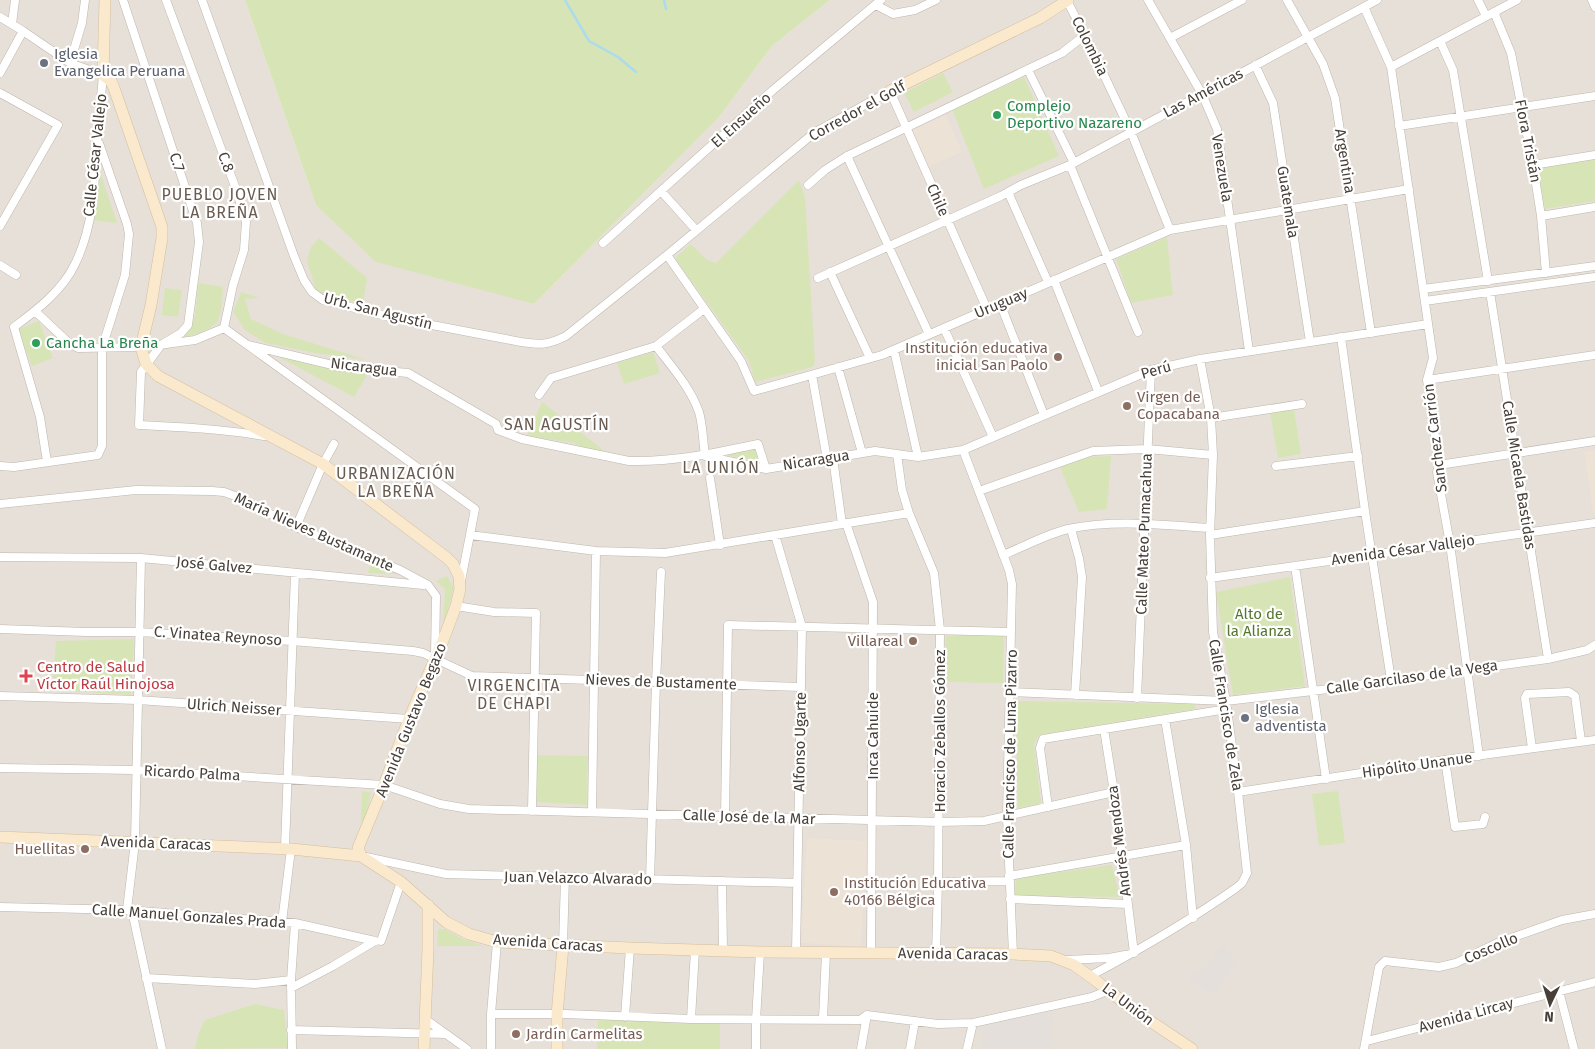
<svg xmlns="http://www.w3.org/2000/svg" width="1595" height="1049" font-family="'Fira Sans',sans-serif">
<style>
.residential{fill:#e7e0d8}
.industrial{fill:#e4dfdb}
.education{fill:#ece2d5}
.green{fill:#d7e5b6}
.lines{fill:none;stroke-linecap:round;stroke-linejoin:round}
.stream{stroke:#abdbec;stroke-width:2.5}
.street-casing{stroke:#bfb6ad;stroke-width:9}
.secondary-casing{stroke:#d3be9e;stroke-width:12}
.street{stroke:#fff;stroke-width:8}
.secondary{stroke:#fbe9cd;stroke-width:11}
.worship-dot{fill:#6b7280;stroke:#fff;stroke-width:2}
.leisure-dot{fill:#2e9e5b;stroke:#fff;stroke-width:2}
.education-dot{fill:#8d6e63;stroke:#fff;stroke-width:2}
.health-dot{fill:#e0444e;stroke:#fff;stroke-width:2}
.labels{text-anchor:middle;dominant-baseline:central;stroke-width:4.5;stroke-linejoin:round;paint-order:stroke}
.street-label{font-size:15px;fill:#473f38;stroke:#fff}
.worship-label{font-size:15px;fill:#5b616d;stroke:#fff;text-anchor:start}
.leisure-label{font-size:15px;fill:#27864d;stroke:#fff;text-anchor:start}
.education-label{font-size:15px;fill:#785e54;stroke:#fff;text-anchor:end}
.park-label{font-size:15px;fill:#55762f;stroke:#fff}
.health-label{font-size:15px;fill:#be3a42;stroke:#fff;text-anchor:start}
.neighbourhood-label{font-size:16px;letter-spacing:1px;fill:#695b50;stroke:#fff}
</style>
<rect width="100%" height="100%" fill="#f4efea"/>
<!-- residential -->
<path class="residential" d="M0,0H245L316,205L534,304L719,117L772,46L830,0H1595V1049H0Z"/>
<!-- industrial -->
<path class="industrial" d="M1222,944L1238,963L1212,995L1186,976L1206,967Z
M1053,1012L1051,1049H981L985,1022Z"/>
<!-- education -->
<path class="education" d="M946,115L962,152L928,167L912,130Z
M1595,450V512H1593L1584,452Z
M807,838L867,841L861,947L801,943Z"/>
<!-- green -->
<path class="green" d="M245,0H830L772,46L719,117L534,304L376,262L316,205Z
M943,73L953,92L914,112L904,93Z
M1024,77L1059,156L984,189L952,109Z
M1595,159V201L1545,209L1538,168Z
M100,172L117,223L93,220Z
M799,180L805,197L815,361L813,367L755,382L749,361L677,261L676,257L691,244L707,260L716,263Z
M1167,237L1173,295L1131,303L1116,259Z
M319,238L367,278L363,303L325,297L316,290L307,261L311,247Z
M198,283L223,287C222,297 222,309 219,318C215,330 192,335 181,338C198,326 196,302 198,283Z
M165,288L182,290L178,317L162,315Z
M241,292L260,298L245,299L251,319L283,334L367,360L315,353L265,343L245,330L233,312Z
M39,321L53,358L32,366L18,329Z
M653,352L660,373L624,384L617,363Z
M271,353L370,370L354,397Z
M542,402L612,457L589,451L574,443L527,436Z
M1294,409L1301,454L1278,458L1270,412Z
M757,449L759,462L721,454Z
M1111,456L1107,509L1079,512L1059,465L1083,457Z
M707,460L742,470L710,473Z
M371,561L398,574L368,573Z
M447,576L454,588L443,627L445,589L436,581Z
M1290,577L1305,686L1233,695L1216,592Z
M1004,633L1003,683L944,682L946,636Z
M134,639L131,695L52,690L56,641Z
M1015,701L1195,704V709L1039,735L1034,745L1041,803L1018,808Z
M537,755L588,756L587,805L536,802Z
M362,791L371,793L364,823L361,822Z
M1338,791L1345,843L1319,846L1312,794Z
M1112,865L1120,897L1015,896L1016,878Z
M438,929H445L463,939L483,946H437Z
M255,1004L284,1010L288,1048L195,1049L198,1035L205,1020Z
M598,1020L720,1023V1049H597Z"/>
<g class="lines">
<!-- stream -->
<path class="stream" d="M565,0L589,41L618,57L636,72
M664,0L666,9"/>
<!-- street casing -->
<g class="street-casing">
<path id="street" d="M123,0L197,223L199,242L188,325L181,333L161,345L141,372L139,425C181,427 222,429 264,436
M166,0L236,189L246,222L244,250L233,285L224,328
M202,0L294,256L304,280L312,292L323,300L390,317L521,342C541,345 548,345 566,336L667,255L814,133L890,91L987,309
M1148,0L1202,94L1217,129L1249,351
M1287,0L1323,64L1335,98L1371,333
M1478,0L1486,16
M1592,0L1595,7
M1067,1L1085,35L1131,132L1170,230
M876,5L893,14L915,10L936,0
M1364,7L1391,67L1433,358L1427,380L1439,465L1437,472L1450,544L1479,756
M1494,12L1511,53L1533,165L1541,216L1546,273
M0,17L23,31L70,63L103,75C101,97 99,118 97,140C95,181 94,226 75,264C63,290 37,310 14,327L40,417L47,462
M12,24L15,0
M1170,38L1242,0
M1440,41L1453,70L1488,281
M70,63L82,23L85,0
M1255,65L1273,103L1310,342
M1391,67L1517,0
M1028,70L1074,163
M0,73L23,31
M0,93L58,125L0,226
M1399,126L1595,96
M847,156L929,334
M1070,165L1138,332
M1533,165L1595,155
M808,185L825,170L847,156L1062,53L1085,35
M661,191L696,230
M1008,192L1048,282
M1541,216L1595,207
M603,243L773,90L881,0
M667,255L741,361L754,391L882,355L1170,230L1409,189
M0,265L16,275
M830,272L870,358
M818,278L1001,196L1021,185L1070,165L1377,0
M1054,280L1098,391
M1423,289L1595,266
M1490,292L1548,659
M1425,301L1595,277
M1000,303L1044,415
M35,311L70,344L78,348L141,347
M224,328L475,509L461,581
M944,328L993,437
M1341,337L1365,511L1391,680
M166,344L195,340L224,328
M248,345L341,367L408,373L496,424L498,430L522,439L629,461C673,462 716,453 758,444L766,469
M656,346C672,367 690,387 699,412C703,426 703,442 705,456L766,469L875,451L918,457L963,450L1151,370L1200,359L1428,324
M894,350L918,457
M838,367L862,453
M812,375L827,459
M1427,380L1595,355
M539,395L551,378L656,346L704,309
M1211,418L1302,404
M963,450L1009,570L1012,584L1007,816L1013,954
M897,454L902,490L909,513L934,573L940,630L938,882L936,954
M833,458L842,524
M1439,465L1595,441
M0,466L14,467L98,455L102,446V348L125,275L129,234L127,224L99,143
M1276,466L1358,456
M710,478L720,545
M979,491L1093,451L1147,449L1213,455
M0,504L136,490L212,491L224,492L235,496L296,527L400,570L428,585L436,596L435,655
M846,523L873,602L871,953
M296,527L323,464L334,444
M1071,529L1079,558L1082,577L1075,695
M470,535L596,551L665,553L909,513
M775,535L802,627L796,952
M1210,535L1365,511
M1003,555C1023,547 1047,534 1068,529C1114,519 1163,525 1210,528
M0,557L141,558L423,585
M1295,566L1326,779
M1210,578L1595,523
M456,606L494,612L536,613L532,811
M0,629L86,632H139L292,641L413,651L423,653L472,676L801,687
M1010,692L1226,701L1313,691L1548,659L1587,650L1595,645
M0,696L138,700L409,719
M1137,698L1151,370
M1165,719L1186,845L1193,918
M1104,729L1114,792L1134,953
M1532,748L1525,698L1527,694L1569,692L1575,696L1581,741
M1445,760L1455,827L1483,824L1485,817
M0,768L136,770L384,785L440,804L469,809L939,822L984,821L1114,792
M1238,792L1445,760L1595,740
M1048,807L1040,748L1043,739L1227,709
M592,812L596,551
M725,816L728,625L1011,632
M285,848L295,573
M366,857L446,874L797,883
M1009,876L1186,845
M650,880L656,682L661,572
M722,881L723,951
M938,882L1010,881
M1010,899L1127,904
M0,907L127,910L295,923L375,941
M127,910L135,842L141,558
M132,911L162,1049
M282,922L291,849
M381,941L401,882
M563,946L565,877
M1067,960L1109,958L1125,955
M1090,976C1141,949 1189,921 1236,888L1242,883L1247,873L1238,792L1226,701L1213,632L1210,535L1213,455L1211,418L1200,359
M146,978L255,984L291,980
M291,988L333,966L375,941
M1559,991L1574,1049
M491,1014H565L691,1019L860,1020L867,1015L938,1024L973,1023L1092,997L1109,990
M625,1017L630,948
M425,1019L467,1049
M691,1019L695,950
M823,1019L826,953
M291,1030L445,1034
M1367,1041L1595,982
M292,1049L291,980L295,923
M491,1049V1014L497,942
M756,1049V1020L760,952
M861,1049L867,1015
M910,1049L915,1021
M967,1049L973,1023
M1364,1049L1379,967L1385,961L1439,967L1456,963L1497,943L1562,920L1595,914"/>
</g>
<!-- secondary casing -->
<g class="secondary-casing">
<path id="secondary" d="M105,0L103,75L111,81L114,88L162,227V238L151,305L141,347L146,364L158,376L323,464L447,558L453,564L459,576L460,589L456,606L442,643L409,719L384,785L358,848L361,856
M890,91L1040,18L1068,0
M0,837L291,849L361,856L401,882L446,922L469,934L497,942L630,948L760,952L1013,954L1051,956L1074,965L1099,983L1132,1009L1192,1049
M424,1049L428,949V905
M557,1049V1015L563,946"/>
</g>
<!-- street -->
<use href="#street" class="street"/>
<!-- secondary -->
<use href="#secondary" class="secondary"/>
</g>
<!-- markers -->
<g class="worship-dot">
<circle cx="44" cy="63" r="5"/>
<circle cx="1245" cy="718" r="5"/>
</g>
<g class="leisure-dot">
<circle cx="997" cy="115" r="5"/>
<circle cx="36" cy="343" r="5"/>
</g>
<g class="education-dot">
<circle cx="1058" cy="357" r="5"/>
<circle cx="1127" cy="406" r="5"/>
<circle cx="913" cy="641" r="5"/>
<circle cx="85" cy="849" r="5"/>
<circle cx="834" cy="892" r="5"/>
<circle cx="516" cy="1034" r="5"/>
</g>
<path class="health-dot" d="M23.5 668.5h5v5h5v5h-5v5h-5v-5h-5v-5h5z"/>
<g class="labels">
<!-- street labels -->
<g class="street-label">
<text transform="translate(1090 46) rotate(64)">Colombia</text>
<text transform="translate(1203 93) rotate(-28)">Las Américas</text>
<text transform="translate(857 111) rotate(-29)">Corredor el Golf</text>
<text transform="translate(741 120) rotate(-42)">El Ensueño</text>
<text transform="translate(1528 141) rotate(79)">Flora Tristán</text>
<text transform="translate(95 155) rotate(-84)">Calle César Vallejo</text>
<text transform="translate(1345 161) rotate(81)">Argentina</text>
<text transform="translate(177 162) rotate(71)">C.7</text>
<text transform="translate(226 162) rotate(70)">C.8</text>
<text transform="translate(1222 168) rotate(81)">Venezuela</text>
<text transform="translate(938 200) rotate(66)">Chile</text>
<text transform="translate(1288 202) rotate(81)">Guatemala</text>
<text transform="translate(1001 303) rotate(-23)">Uruguay</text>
<text transform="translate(378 311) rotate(14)">Urb. San Agustín</text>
<text transform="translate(364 367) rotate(7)">Nicaragua</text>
<text transform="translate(1156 370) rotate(-16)">Perú</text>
<text transform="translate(1435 438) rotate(-97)">Sanchez Carrión</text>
<text transform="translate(816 460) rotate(-9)">Nicaragua</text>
<text transform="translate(1519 475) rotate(81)">Calle Micaela Bastidas</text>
<text transform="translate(314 532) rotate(24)">María Nieves Bustamante</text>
<text transform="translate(1144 534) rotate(-88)">Calle Mateo Pumacahua</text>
<text transform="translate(1403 550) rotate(-8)">Avenida César Vallejo</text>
<text transform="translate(214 565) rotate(5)">José Galvez</text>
<text transform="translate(218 636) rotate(4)">C. Vinatea Reynoso</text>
<text transform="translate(1412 677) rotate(-8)">Calle Garcilaso de la Vega</text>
<text transform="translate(661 682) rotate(2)">Nieves de Bustamente</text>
<text transform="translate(234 707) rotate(4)">Ulrich Neisser</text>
<text transform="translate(1226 715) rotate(81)">Calle Francisco de Zela</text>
<text transform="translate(411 720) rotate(-68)">Avenida Gustavo Begazo</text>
<text transform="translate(940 731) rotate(-90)">Horacio Zeballos Gómez</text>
<text transform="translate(873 736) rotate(-90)">Inca Cahuide</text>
<text transform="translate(800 742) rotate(-89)">Alfonso Ugarte</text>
<text transform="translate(1010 754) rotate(-89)">Calle Francisco de Luna Pizarro</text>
<text transform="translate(1417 765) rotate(-8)">Hipólito Unanue</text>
<text transform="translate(192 773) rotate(3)">Ricardo Palma</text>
<text transform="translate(749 817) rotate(2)">Calle José de la Mar</text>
<text transform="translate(1119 841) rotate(-97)">Andrés Mendoza</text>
<text transform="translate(156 843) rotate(2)">Avenida Caracas</text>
<text transform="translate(578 878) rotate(1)">Juan Velazco Alvarado</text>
<text transform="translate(189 916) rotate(4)">Calle Manuel Gonzales Prada</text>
<text transform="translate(548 943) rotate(4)">Avenida Caracas</text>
<text transform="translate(1491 948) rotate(-23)">Coscollo</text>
<text transform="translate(953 954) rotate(1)">Avenida Caracas</text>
<text transform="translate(1128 1004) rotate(37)">La Unión</text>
<text transform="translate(1466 1015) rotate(-15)">Avenida Lircay</text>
</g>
<!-- worship labels -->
<g class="worship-label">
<text x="54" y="54">Iglesia<tspan x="54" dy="17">Evangelica Peruana</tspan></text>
<text x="1255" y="709">Iglesia<tspan x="1255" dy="17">adventista</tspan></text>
</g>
<!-- leisure labels -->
<g class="leisure-label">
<text x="1007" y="106">Complejo<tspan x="1007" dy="17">Deportivo Nazareno</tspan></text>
<text x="46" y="343">Cancha La Breña</text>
</g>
<!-- education labels -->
<g class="education-label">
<text x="1048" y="348">Institución educativa<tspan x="1048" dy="17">inicial San Paolo</tspan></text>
<text x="1137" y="397" text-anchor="start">Virgen de<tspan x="1137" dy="17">Copacabana</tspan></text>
<text x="903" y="641">Villareal</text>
<text x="75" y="849">Huellitas</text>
<text x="844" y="883" text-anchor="start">Institución Educativa<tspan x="844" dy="17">40166 Bélgica</tspan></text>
<text x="526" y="1034" text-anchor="start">Jardín Carmelitas</text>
</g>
<!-- park labels -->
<g class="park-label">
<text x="1259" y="614">Alto de<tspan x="1259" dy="17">la Alianza</tspan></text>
</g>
<!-- health labels -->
<g class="health-label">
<text x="37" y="667">Centro de Salud<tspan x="37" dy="17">Víctor Raúl Hinojosa</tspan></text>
</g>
<!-- neighbourhood labels -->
<g class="neighbourhood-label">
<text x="220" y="194">PUEBLO JOVEN<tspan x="220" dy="18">LA BREÑA</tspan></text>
<text x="557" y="424">SAN AGUSTÍN</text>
<text x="721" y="467">LA UNIÓN</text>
<text x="396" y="473">URBANIZACIÓN<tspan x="396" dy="18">LA BREÑA</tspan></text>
<text x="514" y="685">VIRGENCITA<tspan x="514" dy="18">DE CHAPI</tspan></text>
</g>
</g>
<!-- north arrow -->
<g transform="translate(1550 1004) rotate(184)" stroke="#ffffff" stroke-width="4" paint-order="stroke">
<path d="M0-4L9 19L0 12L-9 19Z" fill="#473f38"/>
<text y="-8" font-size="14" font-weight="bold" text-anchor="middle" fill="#473f38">N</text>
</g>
</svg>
